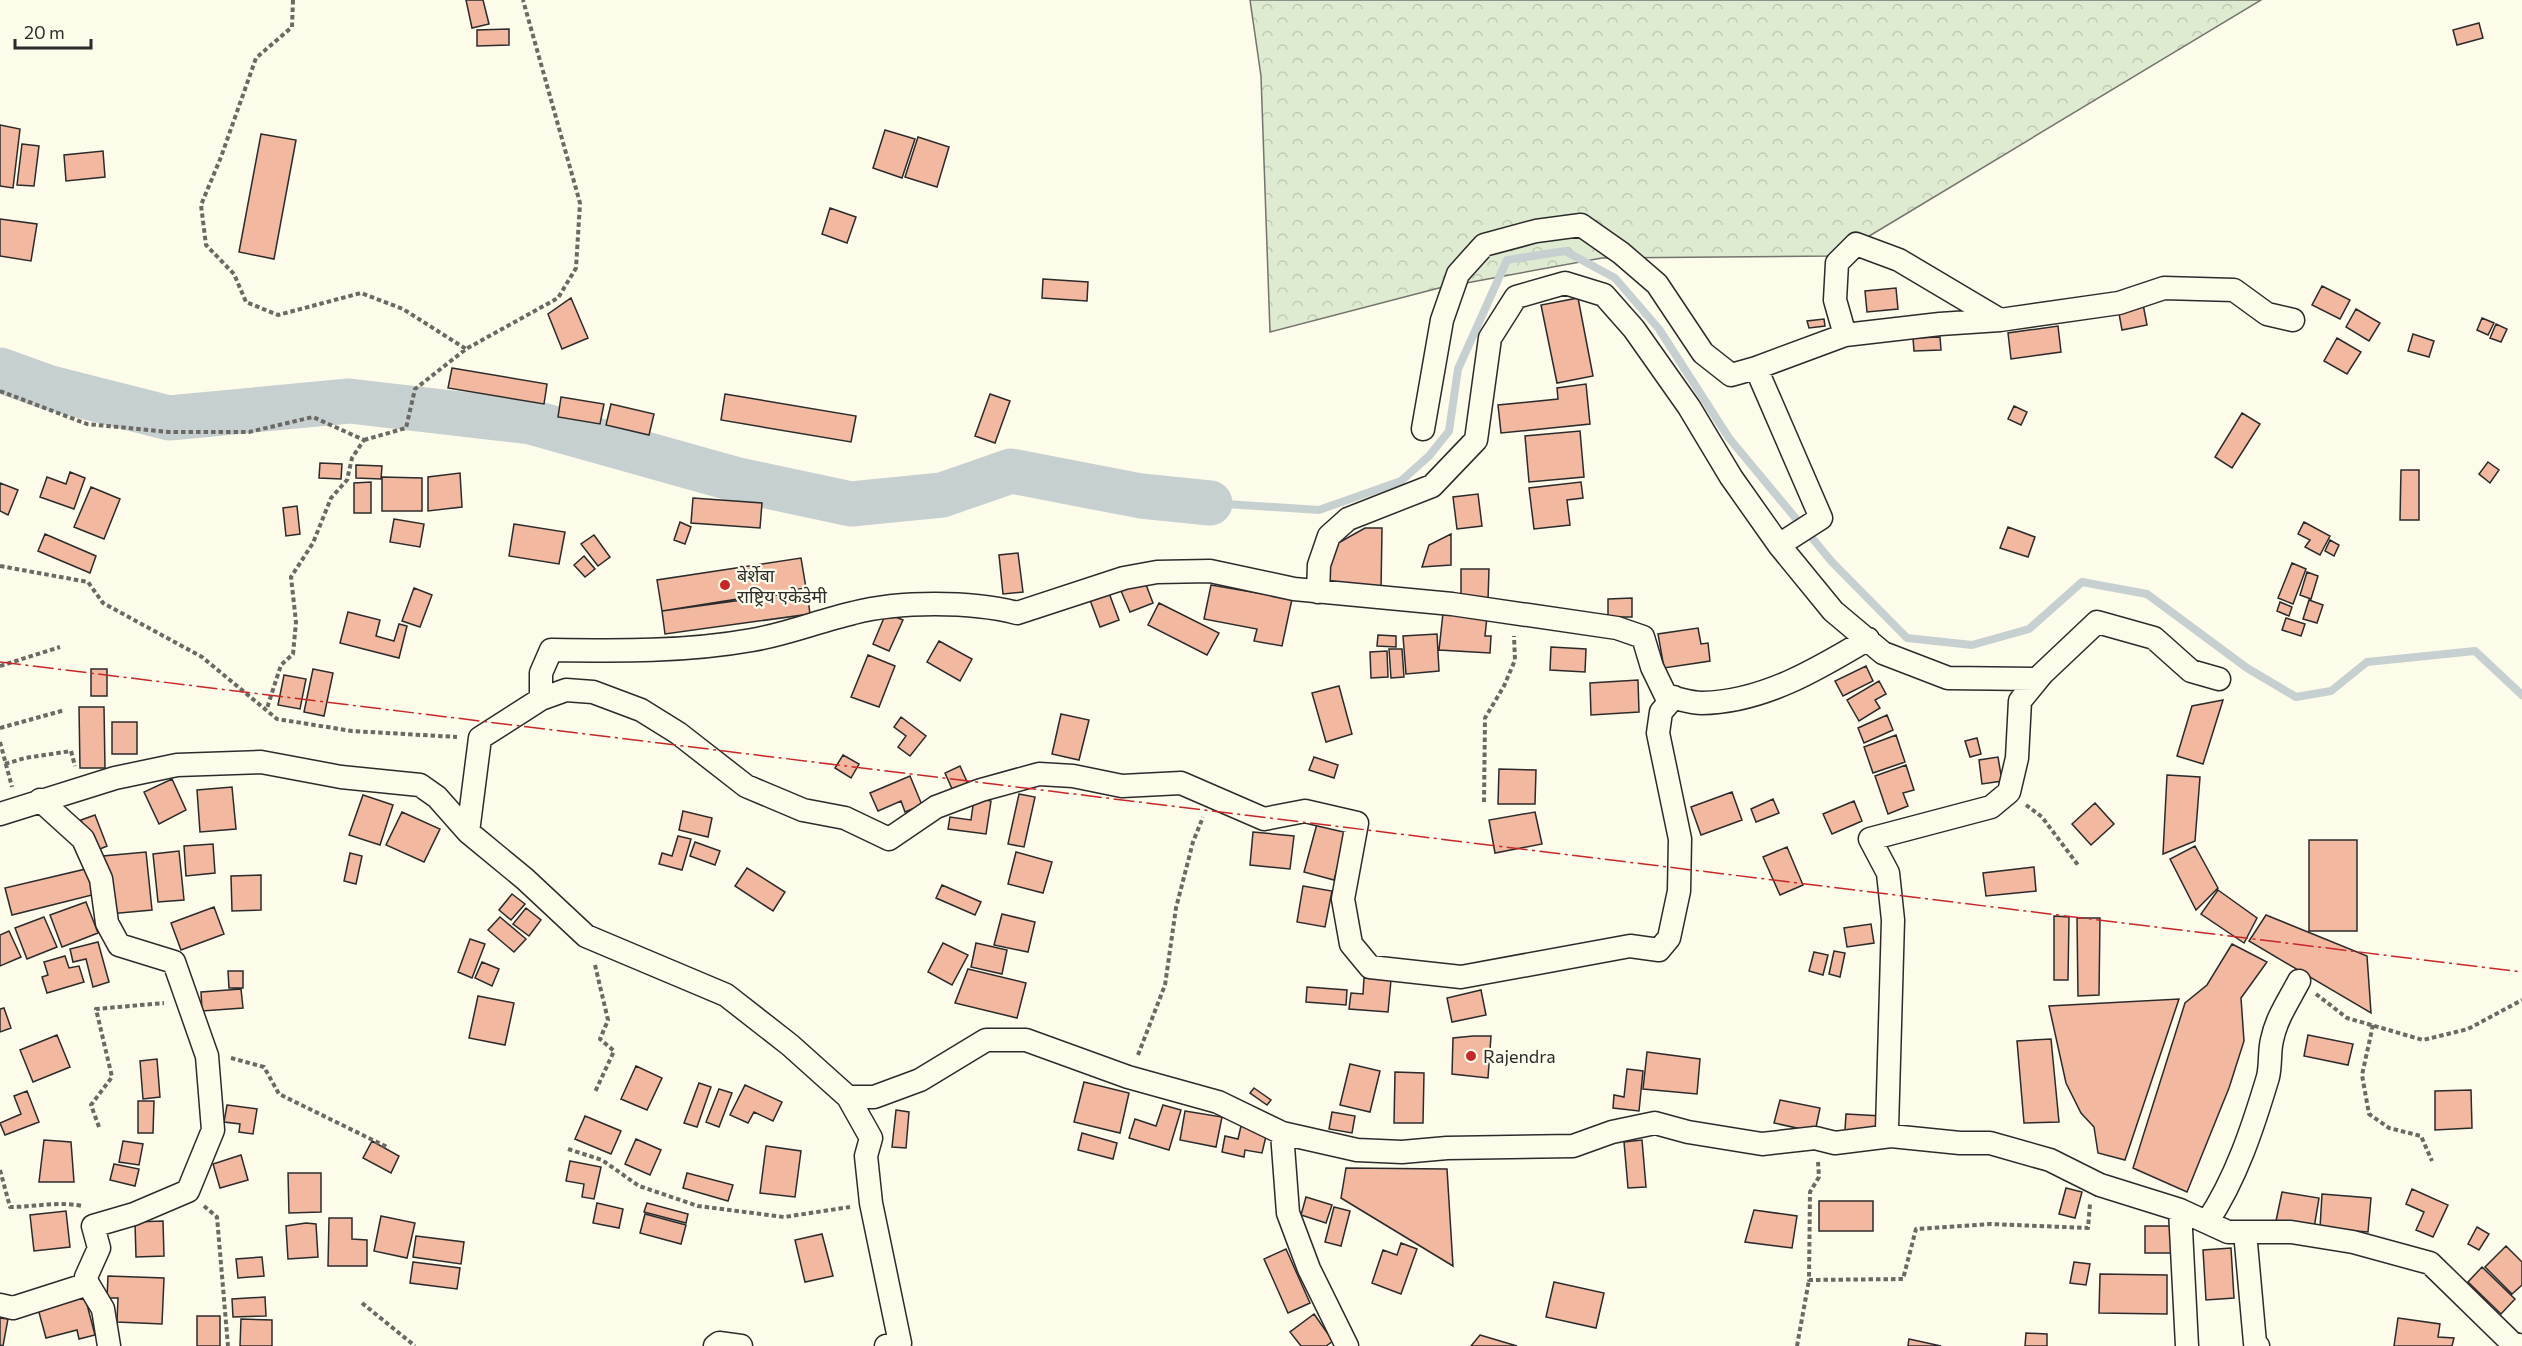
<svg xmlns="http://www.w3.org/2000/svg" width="2522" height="1346" font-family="Commissioner,'Noto Sans Devanagari',sans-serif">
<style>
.forest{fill:url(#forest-crowns);stroke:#74746e;stroke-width:1.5}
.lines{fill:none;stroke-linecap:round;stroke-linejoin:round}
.stream{stroke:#c7d0d0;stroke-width:8}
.river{stroke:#c7d0d0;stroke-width:45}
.building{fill:#f2b8a0;stroke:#2b2b2b;stroke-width:1.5}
.minor-casing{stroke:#2b2b2b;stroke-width:25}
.path{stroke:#6a6964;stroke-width:4;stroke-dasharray:4.5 3;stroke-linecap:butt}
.minor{stroke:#fdfbea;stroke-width:22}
.power{stroke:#c62828;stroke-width:1.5;stroke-dasharray:21 4.5 3 4.5;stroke-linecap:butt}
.poi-dot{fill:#c62828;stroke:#fdfbea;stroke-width:2}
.labels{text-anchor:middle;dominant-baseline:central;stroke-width:4.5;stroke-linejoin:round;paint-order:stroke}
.poi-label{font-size:18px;fill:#2b2b2b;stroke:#fdfbea;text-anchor:start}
</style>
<defs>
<pattern id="forest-crowns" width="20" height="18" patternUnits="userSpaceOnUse" patternTransform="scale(1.5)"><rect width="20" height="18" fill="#deebd1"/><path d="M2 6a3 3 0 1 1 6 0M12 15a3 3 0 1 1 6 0" fill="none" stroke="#bfcab4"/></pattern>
</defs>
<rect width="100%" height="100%" fill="#fdfbea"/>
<!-- forest -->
<path class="forest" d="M1250,0H2261L1856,244L1831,256L1602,258L1439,288L1270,332L1261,76Z"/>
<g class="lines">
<!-- stream -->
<path class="stream" d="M1210,503L1319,510L1401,481L1429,456L1449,431L1458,369L1507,260L1565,251L1615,278L1659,329L1729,438L1832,562L1907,638L1972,645L2029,629L2082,582L2147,594L2247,668L2296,697L2331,691L2367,662L2475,651L2522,695"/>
<!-- river -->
<path class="river" d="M0,370L47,387L169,418L349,401L531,422L734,479L851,504L942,495L1011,471L1141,496L1210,503"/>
</g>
<!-- building -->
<path class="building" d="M466,0H483L489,24L472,28Z
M2479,23L2483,38L2457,45L2453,30Z
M509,29V45L477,46V30Z
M0,125L20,129L13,188L0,186Z
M885,130L915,139L902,178L873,168Z
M261,134L296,140L274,259L239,252Z
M918,137L949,147L937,187L905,177Z
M22,144L39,146L34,186L17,185Z
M103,151L105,177L66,181L64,155Z
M830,208L856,217L847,243L822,234Z
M0,219L37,224L31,261L0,256Z
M1043,279L1088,282L1087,301L1042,298Z
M2322,286L2350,300L2340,319L2312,305Z
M1896,288L1898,309L1867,312L1865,291Z
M571,298L588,338L562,349L548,314Z
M1578,298L1593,376L1557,383L1541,305Z
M2143,304L2147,325L2122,330L2118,308Z
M2356,309L2380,323L2369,341L2346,327Z
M2482,318L2494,323L2488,335L2477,330Z
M1824,319L1825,326L1809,328L1807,321Z
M2496,324L2507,329L2501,342L2490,338Z
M2058,326L2061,352L2011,359L2008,333Z
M2413,334L2434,341L2429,357L2408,351Z
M1940,337L1941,350L1914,351L1913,338Z
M2337,338L2361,352L2347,374L2324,361Z
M452,368L547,384L544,404L448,388Z
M1586,384L1590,424L1501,433L1498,405L1558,399L1557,388Z
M725,394L856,416L851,442L721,420Z
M990,394L1010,401L995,443L975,436Z
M561,397L604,404L600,424L558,417Z
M611,404L654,414L649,435L606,425Z
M2014,406L2027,412L2021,425L2008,419Z
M2242,413L2260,424L2232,468L2215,457Z
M1580,431L1584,477L1529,482L1525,436Z
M2488,462L2499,470L2490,483L2479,474Z
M320,463L342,464L341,479L319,478Z
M356,465L382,466L381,479L356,478Z
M2401,470H2419V520H2400Z
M70,472L85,478L74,509L40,497L47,477L66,484Z
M460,473L462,507L428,511V477Z
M382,477L422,478V511H382Z
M371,482V513H354V483Z
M1581,482L1583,498L1567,500L1570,525L1534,529L1529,488Z
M0,483L18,490L8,515L0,511Z
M91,487L120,499L104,539L74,527Z
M1478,494L1482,526L1457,529L1453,497Z
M693,498L762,503L760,528L691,523Z
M297,506L300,534L286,536L283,508Z
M394,519L424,524L420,547L390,542Z
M680,522L691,527L685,544L674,540Z
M2304,522L2330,536L2320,555L2305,547L2310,540L2298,534Z
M514,524L565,532L559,564L509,556Z
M2008,527L2035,537L2028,557L2000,548Z
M1365,528H1382L1381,591L1325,581L1324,551Z
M45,534L96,556L90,573L38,551Z
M1451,534V565L1422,567L1429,545Z
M594,535L610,557L598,566L581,544Z
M2330,540L2339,545L2334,556L2325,551Z
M1018,553L1023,592L1003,594L999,555Z
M584,556L595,569L585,577L574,565Z
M801,558L806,588L662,611L657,580Z
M2292,563L2306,569L2293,604L2278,598Z
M1461,569H1489L1488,600H1461Z
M2307,572L2318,576L2311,599L2300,595Z
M1145,582L1153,603L1130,612L1121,591Z
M1211,585L1292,599L1282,646L1254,641L1257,629L1204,619Z
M414,588L432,595L420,627L402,621Z
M807,591L810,614L665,634L662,611Z
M1109,593L1119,620L1100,627L1090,600Z
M1632,598V617H1608V599Z
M2309,600L2323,605L2317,623L2303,619Z
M2280,602L2292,607L2289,616L2277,611Z
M1159,603L1219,633L1207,655L1148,625Z
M348,612L380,620L376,636L394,641L399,624L407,626L399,658L340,643Z
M886,613L903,620L889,651L873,644Z
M1443,613L1487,617L1485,636H1491L1490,653L1439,650Z
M2286,618L2305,624L2301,636L2282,630Z
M1698,628L1701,644L1708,643L1710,661L1664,668L1658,634Z
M1437,634L1439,671L1406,674L1403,636Z
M1378,635L1396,636V647L1377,646Z
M939,641L972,659L960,681L927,662Z
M1551,647L1586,649L1585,672L1550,670Z
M1389,649H1402L1404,677L1391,678Z
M1387,651L1388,677L1371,678L1370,652Z
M868,655L895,666L879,707L851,697Z
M1866,666L1873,681L1843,696L1835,681Z
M91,669H107V696H91Z
M313,669L333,673L324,716L304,712Z
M284,675L306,679L300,709L278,705Z
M1638,680L1639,712L1591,715L1590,683Z
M1879,681L1886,694L1875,700L1880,708L1859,721L1847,700Z
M1339,686L1352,734L1326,742L1312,693Z
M2223,700L2203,764L2177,756L2192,706Z
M79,707H104L105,768H80Z
M1061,714L1089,720L1079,760L1052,754Z
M1887,715L1893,730L1864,743L1858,728Z
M901,717L926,736L910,756L898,747L906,736L894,727Z
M112,722H137V754H112Z
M1896,735L1905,762L1873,773L1864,747Z
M1977,738L1981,754L1970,757L1965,741Z
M843,755L859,764L851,778L835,768Z
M1314,757L1338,765L1334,778L1309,770Z
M1998,757L2002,781L1982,784L1979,760Z
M1906,765L1914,790L1903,793L1908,806L1888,814L1875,776Z
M960,766L968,784L953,791L945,773Z
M1499,769L1536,770L1535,804H1498Z
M2167,775L2200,777L2195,841L2163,854Z
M910,776L922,805L905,812L901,801L878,811L870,793Z
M172,779L186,810L159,824L144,792Z
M232,787L236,829L200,832L197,790Z
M1732,792L1742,820L1701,835L1691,807Z
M1019,794L1035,797L1024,847L1008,844Z
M363,795L393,805L380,845L349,835Z
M974,798L991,801L986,834L948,829L950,817L971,820Z
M1773,799L1779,813L1756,822L1751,809Z
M1854,801L1862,821L1832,834L1823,814Z
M2095,803L2114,824L2091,845L2072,824Z
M683,811L712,818L708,837L679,830Z
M402,812L440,829L424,862L386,845Z
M1535,812L1542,844L1495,853L1489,820Z
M95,815L107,846L93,852L81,820Z
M1318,820L1348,828L1334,880L1304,872Z
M1253,832L1294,836L1290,869L1250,865Z
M678,836L691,839L682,870L659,864L662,853L672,856Z
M2309,840H2357V931H2309Z
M695,842L720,851L715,865L690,856Z
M213,844L215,873L186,876L184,846Z
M2195,846L2218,888L2196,910L2170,859Z
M1787,847L1803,885L1780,895L1763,857Z
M179,851L184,900L158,902L153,854Z
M146,852L152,910L109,914L103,856Z
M1016,852L1052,862L1043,893L1008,884Z
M350,853L362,856L356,884L344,881Z
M2034,867L2036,891L1986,896L1983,873Z
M90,868L96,894L12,915L5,888Z
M747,868L785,892L773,911L735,886Z
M261,875V910L232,911L231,876Z
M942,885L981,902L975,915L936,898Z
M1303,886L1332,891L1325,927L1297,922Z
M2218,890L2257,918L2244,943L2201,914Z
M512,894L525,904L511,920L499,910Z
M86,902L98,933L62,947L50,915Z
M214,907L224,934L181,950L171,923Z
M526,908L541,920L529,936L513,924Z
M1002,914L1035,922L1028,952L994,945Z
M2266,915L2367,956L2371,1013L2249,941Z
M2054,916L2069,917L2068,980H2054Z
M44,917L57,947L27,959L15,928Z
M500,917L526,939L514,952L488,930Z
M2077,918H2100L2099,995L2078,996Z
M1871,924L1874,943L1847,947L1844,928Z
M9,931L21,957L0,966V935Z
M470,939L485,944L472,978L458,972Z
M98,942L109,982L93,987L86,959L73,962L70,949Z
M943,943L968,955L952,985L928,972Z
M976,943L1007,950L1002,974L971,967Z
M2232,944L2267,962L2241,998L2244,1041L2229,1088L2187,1192L2133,1168L2185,1003L2207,985Z
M1834,951L1845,953L1840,977L1829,974Z
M1814,952L1828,955L1823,975L1809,971Z
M65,956L69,968L79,966L84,982L47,993L42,977L48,975L44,962Z
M482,962L499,969L492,986L475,978Z
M968,969L1026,983L1017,1018L955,1003Z
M228,971H243V988H229Z
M1364,978L1391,980L1388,1012L1349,1009L1351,993L1363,994Z
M1307,987L1347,990L1346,1005L1306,1002Z
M241,989L243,1008L202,1011L201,992Z
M1481,990L1486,1015L1452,1022L1447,998Z
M478,996L514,1003L505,1045L469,1038Z
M2179,999L2125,1160L2098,1153L2094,1127L2081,1113L2066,1083L2049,1006Z
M4,1008L11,1028L0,1032V1009Z
M57,1035L70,1067L33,1082L20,1050Z
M2308,1035L2353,1044L2348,1065L2304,1056Z
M1473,1036H1491L1488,1078L1452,1074L1453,1038Z
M2051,1039L2059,1122L2024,1123L2017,1041Z
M1647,1052L1700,1059L1697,1094L1643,1089Z
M157,1059L160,1097L143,1099L140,1061Z
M1350,1064L1380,1071L1370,1112L1340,1105Z
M636,1066L662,1078L647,1110L621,1099Z
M1627,1069L1643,1071L1639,1111L1613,1108L1614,1095L1624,1097Z
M1395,1072L1424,1073L1423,1123H1394Z
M1084,1082L1129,1093L1120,1133L1074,1122Z
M699,1083L711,1087L697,1127L684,1123Z
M745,1085L782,1102L773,1121L754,1112L748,1123L730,1115Z
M1254,1088L1271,1100L1267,1105L1250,1093Z
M719,1089L732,1093L719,1127L706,1122Z
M2471,1090L2472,1128L2435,1130V1091Z
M27,1091L39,1122L5,1135L0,1123L21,1114L14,1096Z
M1780,1100L1820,1108L1815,1132L1774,1123Z
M138,1101H154L153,1133H138Z
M227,1105L257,1109L253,1134L239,1132L240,1124L224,1122Z
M1163,1105L1181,1110L1169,1150L1129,1138L1135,1119L1156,1126Z
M896,1110L909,1112L906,1148L892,1147Z
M1185,1111L1222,1117L1216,1147L1180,1140Z
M1332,1112L1355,1116L1352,1133L1329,1129Z
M1846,1114L1882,1116L1881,1133L1845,1130Z
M585,1116L621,1131L611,1154L575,1139Z
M1241,1126L1267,1132L1262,1153L1245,1150L1244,1157L1222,1152L1225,1136L1238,1139Z
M1082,1133L1117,1143L1113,1159L1078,1150Z
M636,1139L661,1150L650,1175L625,1164Z
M44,1140L71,1142L74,1182H39Z
M1642,1140L1646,1187L1628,1188L1624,1142Z
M123,1141L143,1144L139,1165L119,1162Z
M372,1141L399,1156L391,1173L363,1158Z
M766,1146L801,1151L795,1197L760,1193Z
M241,1155L248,1180L220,1188L213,1164Z
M570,1161L601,1167L594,1199L582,1197L584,1184L566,1181Z
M114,1164L139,1169L135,1186L110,1180Z
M1346,1168L1447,1169L1453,1266L1341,1198Z
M288,1173H321V1212L289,1213Z
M687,1173L733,1185L728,1201L683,1188Z
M2066,1188L2082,1192L2075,1218L2059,1214Z
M2412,1189L2448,1205L2433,1237L2416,1230L2424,1212L2406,1204Z
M2282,1192L2319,1198L2314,1228L2276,1221Z
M2322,1194L2371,1198L2368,1232L2320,1228Z
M1306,1197L1332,1205L1326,1223L1301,1215Z
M1819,1201H1873V1231H1819Z
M597,1203L623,1209L619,1228L593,1223Z
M647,1203L688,1214L686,1223L644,1212Z
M1334,1207L1350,1211L1341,1246L1325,1242Z
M1754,1210L1797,1216L1792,1248L1745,1242Z
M66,1211L70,1247L34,1251L30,1215Z
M645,1214L686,1225L681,1244L640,1233Z
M381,1216L415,1223L407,1258L374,1251Z
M329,1218H352V1239L367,1240V1266H328Z
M163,1221L164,1256L136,1257L135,1222Z
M306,1223L316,1224L318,1257L288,1259L286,1226Z
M2145,1226H2171V1253H2145Z
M2477,1227L2489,1234L2479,1250L2468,1244Z
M822,1234L833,1276L805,1282L795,1240Z
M416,1236L464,1242L461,1264L413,1257Z
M1401,1243L1417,1249L1401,1294L1372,1283L1383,1250L1397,1255Z
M2506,1246L2522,1262V1285L2512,1294L2485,1267Z
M2231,1248L2234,1298L2206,1300L2203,1250Z
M1286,1249L1310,1303L1288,1313L1264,1259Z
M262,1257L264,1276L238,1278L236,1259Z
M413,1262L460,1268L457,1289L410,1283Z
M2074,1262L2090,1264L2086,1285L2070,1283Z
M2482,1267L2515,1299L2501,1314L2468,1282Z
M2100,1274L2167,1275V1314L2099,1313Z
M108,1276L164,1278L162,1324L117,1322L118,1298H107Z
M1554,1282L1604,1293L1596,1328L1546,1317Z
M84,1293L95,1335L79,1339L77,1330L46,1338L37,1305Z
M265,1297L266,1316L233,1317L232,1299Z
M1314,1314L1333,1341L1326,1346H1301L1290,1332Z
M197,1316H220V1346H197Z
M0,1318L8,1319L3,1346L0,1345Z
M2398,1318L2440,1324L2438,1337L2454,1338L2452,1346H2394Z
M241,1319L272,1320V1346H240Z
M2026,1333L2047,1334V1346H2025Z
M1480,1335L1517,1346H1471Z
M1909,1339L1941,1346H1908Z"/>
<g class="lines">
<!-- minor casing -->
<g class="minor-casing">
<path id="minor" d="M1845,335L1835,300L1837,263L1856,244L1899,260L2000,320
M1423,429L1442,320L1458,274L1484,245L1536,231L1581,225L1621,253L1657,284L1703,353L1731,375L1756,368
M1779,545L1821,518L1756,368L1845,335L1940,324L2000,320L2119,303L2164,288L2234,290L2267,314L2293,320
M1318,592L1319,565L1329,536L1348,519L1432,486L1476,440L1490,338L1516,297L1565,283L1604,295L1634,329L1689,407L1731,477L1779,545L1833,611L1883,653L1948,678L2038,679
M541,699V673L551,650C619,651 685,652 752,640C787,634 819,621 853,613C899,601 971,601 1017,613L1124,578L1157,572L1210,571L1294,589L1452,604L1617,628L1643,637L1652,667L1666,696C1677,698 1691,703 1702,703C1763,702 1818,669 1868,639
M40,800L83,839L101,879L107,923L119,945L174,962L207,1056L213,1130L188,1191L134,1214L93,1226L99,1248L86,1277L88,1284
M0,814L115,778L177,765L261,762L341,777L420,785L437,797L468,832L525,879L586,936L726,995L790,1045L848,1097L871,1138L866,1156L871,1203L900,1343L886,1346
M468,832L480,738L541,699L566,690L593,692L641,710L678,733L746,786L803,810L845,818L889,839L936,807L981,790L1039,774L1073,776L1122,786L1181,783L1264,819L1305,811L1357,823L1343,899L1351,944L1370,967L1461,977L1630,946L1659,950L1669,938L1679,891L1680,839L1658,733L1661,712L1674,697
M848,1097H874L920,1080L986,1040H1026L1128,1077L1218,1102L1282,1133L1357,1150L1402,1152L1447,1148L1573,1146L1612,1132L1655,1123L1688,1132L1762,1144L1815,1138L1835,1143L1891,1136L1960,1143H1990L2050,1160L2100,1185L2180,1210L2228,1232H2291L2353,1242L2430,1263L2512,1343L2522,1346
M1282,1133L1288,1213L1309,1269L1347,1346
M1891,1136L1887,1129L1893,920L1888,873L1870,839L1991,807L2009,792L2017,758L2020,701L2042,674L2097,622L2154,638L2191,671L2219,679
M2180,1210L2187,1346
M2207,1222C2236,1179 2253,1127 2268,1077C2271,1064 2269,1052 2272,1040C2276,1019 2289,1000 2299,981
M2245,1232L2255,1343L2258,1346
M0,1305L13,1308L88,1284L103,1309L109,1346
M715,1346L719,1343L741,1346"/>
</g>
<!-- path -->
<path class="path" d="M293,0L292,27L256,58L221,157L201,205L206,245L234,274L246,302L278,315L361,293L403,309L466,349
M0,391L87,424L169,432H249L313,417L364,440L352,458L347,480L331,498L313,543L291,577L296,622L293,654L281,665L267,708
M364,440L406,428L415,389L466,349L558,298L576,268L580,203L523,0
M0,566L88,582L103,603L202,657L277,719L352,731L457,737
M0,666L60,647
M0,728L65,710
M0,742L12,787
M5,764L25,758L71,751L75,766
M1484,802L1485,718L1504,686L1515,660L1514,636
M2026,805L2042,817L2078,865
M595,965L608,1020L600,1039L614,1051L595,1092
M2316,994L2347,1018L2423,1040L2468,1029L2522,1000
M2373,1025L2362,1075L2369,1114L2389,1128L2421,1136L2432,1161
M1138,1055L1165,985L1176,908L1193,842L1203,817
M231,1058L264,1067L279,1094L389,1148
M99,1127L91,1105L112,1077L96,1009L164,1003
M568,1149L602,1160L639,1186L698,1206L784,1217L850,1207
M1818,1162L1819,1177L1810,1192L1809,1280L1903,1279L1916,1229L1990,1224L2088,1228L2090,1204
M0,1170L10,1207C35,1207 57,1201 82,1206
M204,1206L217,1217L228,1346
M362,1303L415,1346
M1797,1346L1809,1280"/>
<!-- minor -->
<use href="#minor" class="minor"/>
<!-- power -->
<path class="power" d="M0,662L2522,972"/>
</g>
<!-- markers -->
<g class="poi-dot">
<circle cx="725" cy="585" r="6"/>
<circle cx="1471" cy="1056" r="6"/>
</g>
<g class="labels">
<!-- poi labels -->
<g class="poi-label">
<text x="737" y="575">बेर्शेबा<tspan x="737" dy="21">राष्ट्रिय एकेडेमी</tspan></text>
<text x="1483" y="1056">Rajendra</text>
</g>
</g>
<!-- scale -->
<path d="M15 39v9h76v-9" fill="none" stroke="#2b2b2b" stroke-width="3"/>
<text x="24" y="39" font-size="18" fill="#2b2b2b" stroke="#fdfbea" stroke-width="4.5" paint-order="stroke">20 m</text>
</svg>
